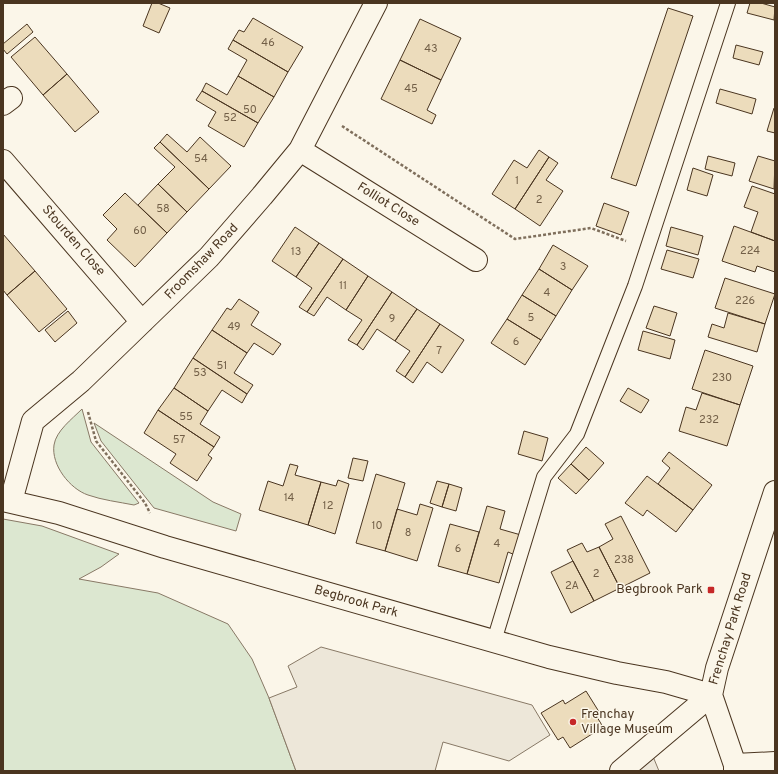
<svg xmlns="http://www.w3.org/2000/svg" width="778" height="774" font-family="Overpass,sans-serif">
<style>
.green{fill:#dce7d0;stroke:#887966}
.parking{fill:#ede7d9;stroke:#887966}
.building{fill:#ecdcbc;stroke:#4a3520}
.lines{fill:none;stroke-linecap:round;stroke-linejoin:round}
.lane-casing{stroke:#4a3520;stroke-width:16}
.street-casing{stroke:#4a3520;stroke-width:24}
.secondary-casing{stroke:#4a3520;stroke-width:24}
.path{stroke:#7f6f5c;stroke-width:2.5;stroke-dasharray:3 2;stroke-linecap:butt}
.lane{stroke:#fbf6e9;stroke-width:14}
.street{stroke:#fbf6e9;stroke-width:22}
.secondary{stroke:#fbf6e9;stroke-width:22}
.poi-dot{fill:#c62828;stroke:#fbf6e9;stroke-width:1.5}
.labels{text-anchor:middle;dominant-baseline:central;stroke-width:3;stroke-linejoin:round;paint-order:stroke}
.number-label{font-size:11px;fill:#725f47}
.street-label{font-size:13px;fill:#4a3520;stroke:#fbf6e9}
.poi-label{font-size:13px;fill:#4a3520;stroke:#fbf6e9;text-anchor:end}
</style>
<rect width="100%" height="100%" fill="#fbf6e9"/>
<!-- green -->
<path class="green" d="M82,409L91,442L139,503L134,505C119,502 102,500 88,495C70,489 51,465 54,445C56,431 72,419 82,409Z
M94,423L213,502L241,514L236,531L154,508L101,441Z
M3,519L42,526L119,554L101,567L79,579L158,593L228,624L252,659L269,698L296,771H3Z"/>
<!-- parking -->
<path class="parking" d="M321,647L532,705L550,735L509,761L443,742L435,771H296L269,698L297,687L288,666Z
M652,754L659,771H628Z"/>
<!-- building -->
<path class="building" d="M152,3H158L170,8L159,33L143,26Z
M750,3H761L775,7L774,20L747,13Z
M668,8L693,16L636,186L611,178Z
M253,18L303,47L288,72L233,40L239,30L244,32Z
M420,19L461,38L441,80L400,60Z
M27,24L33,32L7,54L3,49V44Z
M35,37L67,74L43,95L11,57Z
M233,40L288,72L274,97L238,76L247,60L228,49Z
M736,45L763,52L759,65L733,58Z
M400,60L441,80L427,110L436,115L432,124L381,99Z
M67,74L99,112L75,132L43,95Z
M238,76L274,97L258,123L202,91L206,83L227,95Z
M720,89L756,99L752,114L716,103Z
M202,91L258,123L244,147L208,126L216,112L196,100Z
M774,108H775V133L767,131Z
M167,134L187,152L200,137L231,166L209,189L160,142Z
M160,142L209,189L187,212L158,184L175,167L154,148Z
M539,150L549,157L515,209L492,194L514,160L527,168Z
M708,156L735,163L732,176L705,169Z
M758,156L775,161L774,189L749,181Z
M549,157L558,163L546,180L563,191L540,226L515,209Z
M693,168L713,175L707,196L687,190Z
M158,184L187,212L167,233L138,205Z
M752,186L775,194V241L751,232L758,212L744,207Z
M125,193L167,233L135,267L107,240L117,229L103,215Z
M604,203L629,212L621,235L596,226Z
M734,226L775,241V272L757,266L755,272L722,261Z
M295,227L319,243L296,277L272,261Z
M671,227L703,236L698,255L666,246Z
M3,234L35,271L7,295L3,290Z
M319,243L343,259L307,312L299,307L312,288L296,277Z
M553,245L588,266L572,290L539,269Z
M667,250L699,259L693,278L661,269Z
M343,259L368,276L346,310L327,297L314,316L307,312Z
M539,269L572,290L556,316L522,295Z
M35,271L67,309L39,332L7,295Z
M368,276L392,292L357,345L348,340L362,320L346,310Z
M725,278L775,294L765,324L715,308Z
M392,292L417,309L395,341L377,329L363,350L357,345Z
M522,295L556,316L541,340L507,319Z
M239,299L259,312L251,325L281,344L273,355L254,343L247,353L212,330L227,308L231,310Z
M654,306L677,313L670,336L646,328Z
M417,309L440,324L405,377L396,371L410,351L395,341Z
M68,311L77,323L55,342L45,330Z
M728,313L765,324L757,352L708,337L712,324L724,328Z
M507,319L541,340L525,365L491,343Z
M440,324L464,340L442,373L427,362L413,383L405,377Z
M212,330L247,353L234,373L253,385L247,394L193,358Z
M643,331L675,340L670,359L638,350Z
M705,350L753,366L740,405L692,389Z
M193,358L247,394L242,403L222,390L208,411L174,388Z
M174,388L208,411L200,424L220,437L214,447L158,410Z
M628,388L649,400L641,413L620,401Z
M702,393L740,405L727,446L679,431L686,407L696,410Z
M158,410L214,447L208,455L212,458L197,481L170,463L176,454L144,433Z
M524,431L548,438L542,461L518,454Z
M586,447L604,463L589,480L571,464Z
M669,452L712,485L693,510L658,484L670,468L662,461Z
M353,458L368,461L363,481L348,478Z
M290,464L298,466L295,475L321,482L308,525L259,510L268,481L283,486Z
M571,464L589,480L576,494L558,478Z
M376,474L405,483L385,551L356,543Z
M647,476L693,510L676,532L647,510L643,516L625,503Z
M338,480L349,484L335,534L308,525L321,482L336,486Z
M437,481L449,484L442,507L430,503Z
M449,484L462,488L456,511L442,507Z
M420,504L433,508L417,561L385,551L397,509L417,515Z
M487,506L505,511L500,529L521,535L515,555L508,552L499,583L467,574Z
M621,516L650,573L620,588L599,547L613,539L605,524Z
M450,524L479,532L467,574L438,566Z
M582,543L587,552L599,547L620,588L594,601L567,550Z
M573,561L594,601L571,613L551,572Z
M586,691L601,715L597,717L603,727L570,748L563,737L558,740L541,713L563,700L565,704Z"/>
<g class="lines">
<!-- lane casing -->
<g class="lane-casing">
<path id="lane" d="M494,641L544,477L577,434L635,286L728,3"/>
</g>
<!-- street casing -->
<g class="street-casing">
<path id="street" d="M3,104L11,98
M300,150L476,260
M3,161L142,322
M11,501L33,421L81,381L209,257L262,196L300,150L376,3
M735,765L775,763
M621,771L711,695"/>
</g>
<!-- secondary casing -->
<g class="secondary-casing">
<path id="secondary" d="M3,500L59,513L165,547L549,657L617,673L666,682L711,695
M735,771V765L711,695L717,668L775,492"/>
</g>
<!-- path -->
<path class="path" d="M342,126L515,239L591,228L626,241
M88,412L96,441L145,503L150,513"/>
<!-- lane -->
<use href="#lane" class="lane"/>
<!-- street -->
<use href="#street" class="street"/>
<!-- secondary -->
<use href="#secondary" class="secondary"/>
</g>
<!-- markers -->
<g class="poi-dot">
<rect x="707" y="586" width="8" height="8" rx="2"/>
<circle cx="573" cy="722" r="4"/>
</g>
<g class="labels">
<!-- number labels -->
<g class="number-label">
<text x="268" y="43">46</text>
<text x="431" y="49">43</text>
<text x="411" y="89">45</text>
<text x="250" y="110">50</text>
<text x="230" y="118">52</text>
<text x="201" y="159">54</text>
<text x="517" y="181">1</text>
<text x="539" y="200">2</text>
<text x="163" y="209">58</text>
<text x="140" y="231">60</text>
<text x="750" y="251">224</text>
<text x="296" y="252">13</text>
<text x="563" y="267">3</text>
<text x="343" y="286">11</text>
<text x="547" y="293">4</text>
<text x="745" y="301">226</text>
<text x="531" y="318">5</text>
<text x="392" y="319">9</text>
<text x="234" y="327">49</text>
<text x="516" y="342">6</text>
<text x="439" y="351">7</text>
<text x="222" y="366">51</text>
<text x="200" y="373">53</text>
<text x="722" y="378">230</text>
<text x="186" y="417">55</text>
<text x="709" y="420">232</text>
<text x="179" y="440">57</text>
<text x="289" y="498">14</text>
<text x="328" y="506">12</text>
<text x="377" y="526">10</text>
<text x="408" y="533">8</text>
<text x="497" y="544">4</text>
<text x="458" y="549">6</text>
<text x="624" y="560">238</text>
<text x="596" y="574">2</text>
<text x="572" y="586">2A</text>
</g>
<!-- street labels -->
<g class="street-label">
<text transform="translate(388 205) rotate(32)">Folliot Close</text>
<text transform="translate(73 241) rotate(49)">Stourden Close</text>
<text transform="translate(202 262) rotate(-46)">Froomshaw Road</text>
<text transform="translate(356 602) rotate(16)">Begbrook Park</text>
<text transform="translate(731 629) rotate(-73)">Frenchay Park Road</text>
</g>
<!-- poi labels -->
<g class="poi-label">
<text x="703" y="590">Begbrook Park</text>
<text x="581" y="715" text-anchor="start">Frenchay<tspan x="581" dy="15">Village Museum</tspan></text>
</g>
</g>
<!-- border -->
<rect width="778" height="774" fill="none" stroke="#4a3520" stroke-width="8"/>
</svg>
